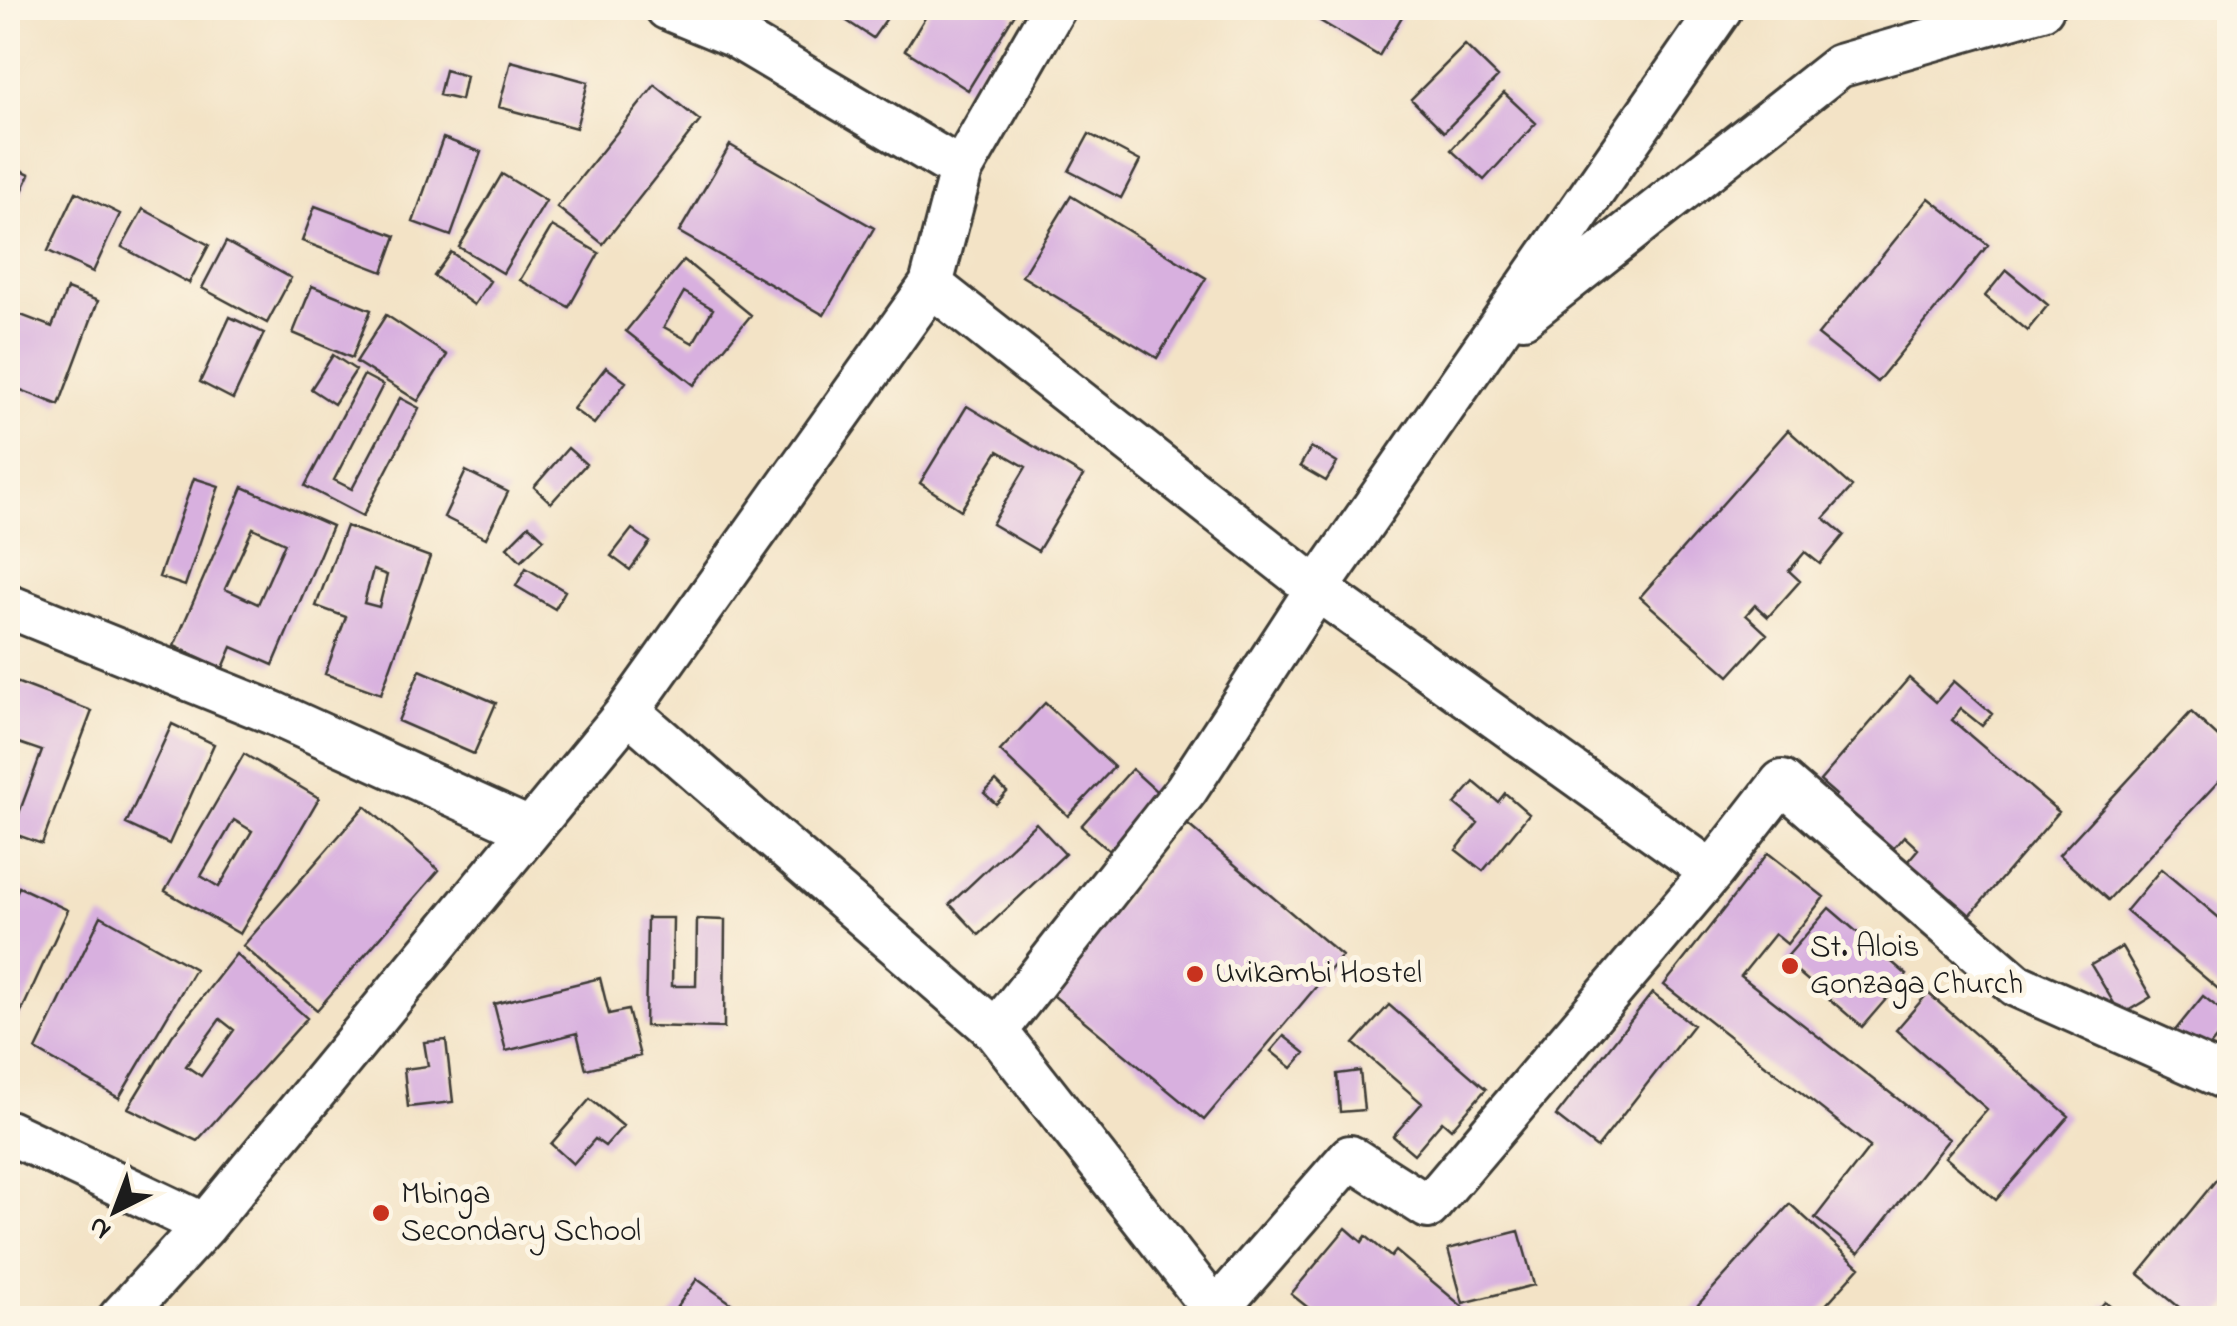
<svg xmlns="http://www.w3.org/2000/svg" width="2237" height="1326" font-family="'Indie Flower',sans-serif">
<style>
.building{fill:#d8b0df;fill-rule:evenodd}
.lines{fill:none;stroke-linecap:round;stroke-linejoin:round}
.minor-casing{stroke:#3c3a36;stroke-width:48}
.minor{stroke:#fff;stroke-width:42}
.poi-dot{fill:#c8321e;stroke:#fcf5e5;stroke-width:4}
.labels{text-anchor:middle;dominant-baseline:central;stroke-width:10;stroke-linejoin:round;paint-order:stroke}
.poi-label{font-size:32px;fill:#1c1c1c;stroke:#fcf5e5;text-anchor:start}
</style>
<rect width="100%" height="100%" fill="#fcf5e5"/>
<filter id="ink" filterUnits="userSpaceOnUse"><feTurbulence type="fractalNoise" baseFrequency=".01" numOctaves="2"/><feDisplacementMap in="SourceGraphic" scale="20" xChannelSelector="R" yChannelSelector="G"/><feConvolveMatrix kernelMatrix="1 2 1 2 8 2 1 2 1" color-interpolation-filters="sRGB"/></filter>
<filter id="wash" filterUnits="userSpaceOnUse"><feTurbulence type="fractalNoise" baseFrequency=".0048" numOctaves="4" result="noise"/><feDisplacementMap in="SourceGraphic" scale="40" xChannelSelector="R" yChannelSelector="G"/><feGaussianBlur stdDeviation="2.25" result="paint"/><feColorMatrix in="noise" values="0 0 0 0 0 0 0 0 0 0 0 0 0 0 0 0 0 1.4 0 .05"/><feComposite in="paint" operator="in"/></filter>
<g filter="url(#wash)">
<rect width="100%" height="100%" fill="#f3e3c6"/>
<g id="blocks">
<!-- building -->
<path class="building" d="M827,8H894L873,38Z
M931,8H1001L1014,15L968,90L905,50Z
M1324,8H1407L1379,56L1317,19Z
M1465,45L1498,77L1444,132L1411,99Z
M511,61L588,82L576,128L499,107Z
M445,70L466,76L461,100L439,95Z
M655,85L700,121L603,244L557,207Z
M1504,93L1536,123L1484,180L1451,150Z
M1089,134L1140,161L1121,198L1069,171Z
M443,138L481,152L451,236L413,222Z
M730,145L874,228L824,315L679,232Z
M8,164L30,174L8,222Z
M502,174L546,201L503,273L459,247Z
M76,192L120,214L93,272L48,251Z
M1071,196L1206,278L1157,358L1022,276Z
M1929,198L1988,245L1877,382L1818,335Z
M315,206L396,236L383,272L302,241Z
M143,209L209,245L189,283L122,247Z
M552,226L599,253L569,307L520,280Z
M226,242L291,278L267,323L202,288Z
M451,252L490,281L474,305L434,276Z
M684,260L751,315L694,385L626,331ZM684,292L713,309L693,343L664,327Z
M2006,270L2048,305L2027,331L1985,296Z
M312,286L371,310L352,358L293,333Z
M67,289L98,301L59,405L8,385V310L52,327Z
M386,315L447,355L418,401L356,362Z
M230,317L264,333L233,399L200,382Z
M333,355L356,370L334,404L311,389Z
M606,367L626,382L594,424L573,409Z
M364,375L383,385L334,480L352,489L400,398L419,408L363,516L305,486Z
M967,406L1083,476L1038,551L992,524L1026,467L998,451L961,510L920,483Z
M1788,430L1852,487L1824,518L1844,535L1820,564L1805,552L1789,571L1800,581L1768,617L1755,605L1746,615L1767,634L1729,676L1640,597Z
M1311,447L1337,463L1326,481L1300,466Z
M568,448L586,464L551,503L534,487Z
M466,471L508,492L486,538L444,517Z
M194,478L219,486L185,586L159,577Z
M243,487L332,526L273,665L232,647L223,668L174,646ZM253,528L285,543L258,604L225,589Z
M529,525L544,539L521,561L507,547Z
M346,526L430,557L381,694L325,674L346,617L316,606ZM373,570L387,575L379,607L364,603Z
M632,529L650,542L630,570L611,556Z
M526,568L565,591L555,609L516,586Z
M420,670L496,703L474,754L398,721Z
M1909,678L1936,702L1954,681L1992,714L1982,726L1961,709L1952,720L2059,812L1964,922L1901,869L1918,849L1904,836L1885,858L1826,807L1836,795L1820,781Z
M8,679L92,711L42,844L12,833L8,844V813L18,816L42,751L16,742L8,765Z
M1045,703L1114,767L1068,816L1000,751Z
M2191,712L2230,748V769L2108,900L2059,855Z
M172,724L214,744L169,844L126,824Z
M244,754L319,798L240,934L165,891ZM234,820L252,831L219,887L201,876Z
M1132,769L1165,799L1114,855L1081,826Z
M996,781L1007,792L996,804L984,793Z
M1474,782L1498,802L1505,793L1529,814L1483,871L1456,850L1478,823L1455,804Z
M365,806L439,870L317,1010L243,946Z
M1036,823L1065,854L979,935L950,904Z
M1187,824L1342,956L1204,1120L1048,991Z
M1768,853L1824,897L1787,944L1775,934L1741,976L1949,1139L1859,1253L1815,1218L1870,1147L1664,985Z
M2161,869L2224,922L2230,916V999L2126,911Z
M19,887L68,910L18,1019L8,1015V911Z
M1829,908L1907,975L1862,1027L1784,960Z
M101,916L195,969L119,1098L36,1050Z
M647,918H673L672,986H696L697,919L725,920L724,1028L645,1026Z
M2122,947L2151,997L2121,1015L2091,965Z
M236,954L307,1018L197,1141L128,1108L172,1036ZM220,1019L234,1030L201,1076L186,1066Z
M600,978L609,1014L628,1010L640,1056L586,1069L577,1033L506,1051L494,1004Z
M1652,993L1693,1025L1597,1148L1556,1116Z
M1928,993L2069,1116L1996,1200L1945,1157L1987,1109L1896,1030Z
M2203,996L2230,1017V1022L2202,1056L2173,1033Z
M1389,1005L1486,1089L1451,1129L1442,1121L1414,1154L1393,1136L1422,1103L1354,1044Z
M1284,1036L1305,1053L1292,1068L1271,1051Z
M446,1040L453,1102L408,1107L404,1069L428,1066L424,1042Z
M1360,1071L1364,1110L1340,1112L1337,1074Z
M590,1099L623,1126L605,1146L595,1139L573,1164L551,1144Z
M2230,1163V1304L2216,1318H2192L2139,1274Z
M1790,1204L1860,1267L1814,1318H1686Z
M1346,1228L1362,1242L1366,1236L1391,1257L1396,1251L1476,1318H1321L1291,1294Z
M1519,1231L1534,1285L1463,1303L1448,1249Z
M697,1279L745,1313L741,1318H669Z
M2105,1302L2124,1318H2090Z"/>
</g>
</g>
<g filter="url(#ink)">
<use href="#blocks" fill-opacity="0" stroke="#3c3a36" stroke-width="2.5"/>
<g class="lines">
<!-- minor casing -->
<g class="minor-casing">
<path id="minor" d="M667,8L735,36L961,170
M931,285L1317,589L1712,872L1782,782L2016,985L2230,1080
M1523,316L1839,66L2042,8
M8,606L273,713L529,829
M628,711L996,1031L1221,1318
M996,1031L1186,790L1317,589L1721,8
M8,1132L205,1225
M1214,1313L1350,1157L1428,1207L1712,872
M120,1318L205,1225L628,711L931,285L961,170L1054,8"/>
</g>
<!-- minor -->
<use href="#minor" class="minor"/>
</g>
</g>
<!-- markers -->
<g class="poi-dot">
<circle cx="1790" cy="966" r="10"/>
<circle cx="1195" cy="974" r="10"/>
<circle cx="381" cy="1213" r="10"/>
</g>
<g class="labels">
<!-- poi labels -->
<g class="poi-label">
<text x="1810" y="948">St. Alois<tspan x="1810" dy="37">Gonzaga Church</tspan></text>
<text x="1215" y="974">Uvikambi Hostel</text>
<text x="401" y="1195">Mbinga<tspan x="401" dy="37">Secondary School</tspan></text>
</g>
</g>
<!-- margin -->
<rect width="2237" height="1326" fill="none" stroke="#fcf5e5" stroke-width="40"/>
<!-- north arrow -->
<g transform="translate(115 1211) rotate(222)" stroke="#fcf5e5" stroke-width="8" paint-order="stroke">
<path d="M0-8L18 38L0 25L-18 38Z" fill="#1c1c1c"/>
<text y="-15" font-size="28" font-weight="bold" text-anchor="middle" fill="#1c1c1c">N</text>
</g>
</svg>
